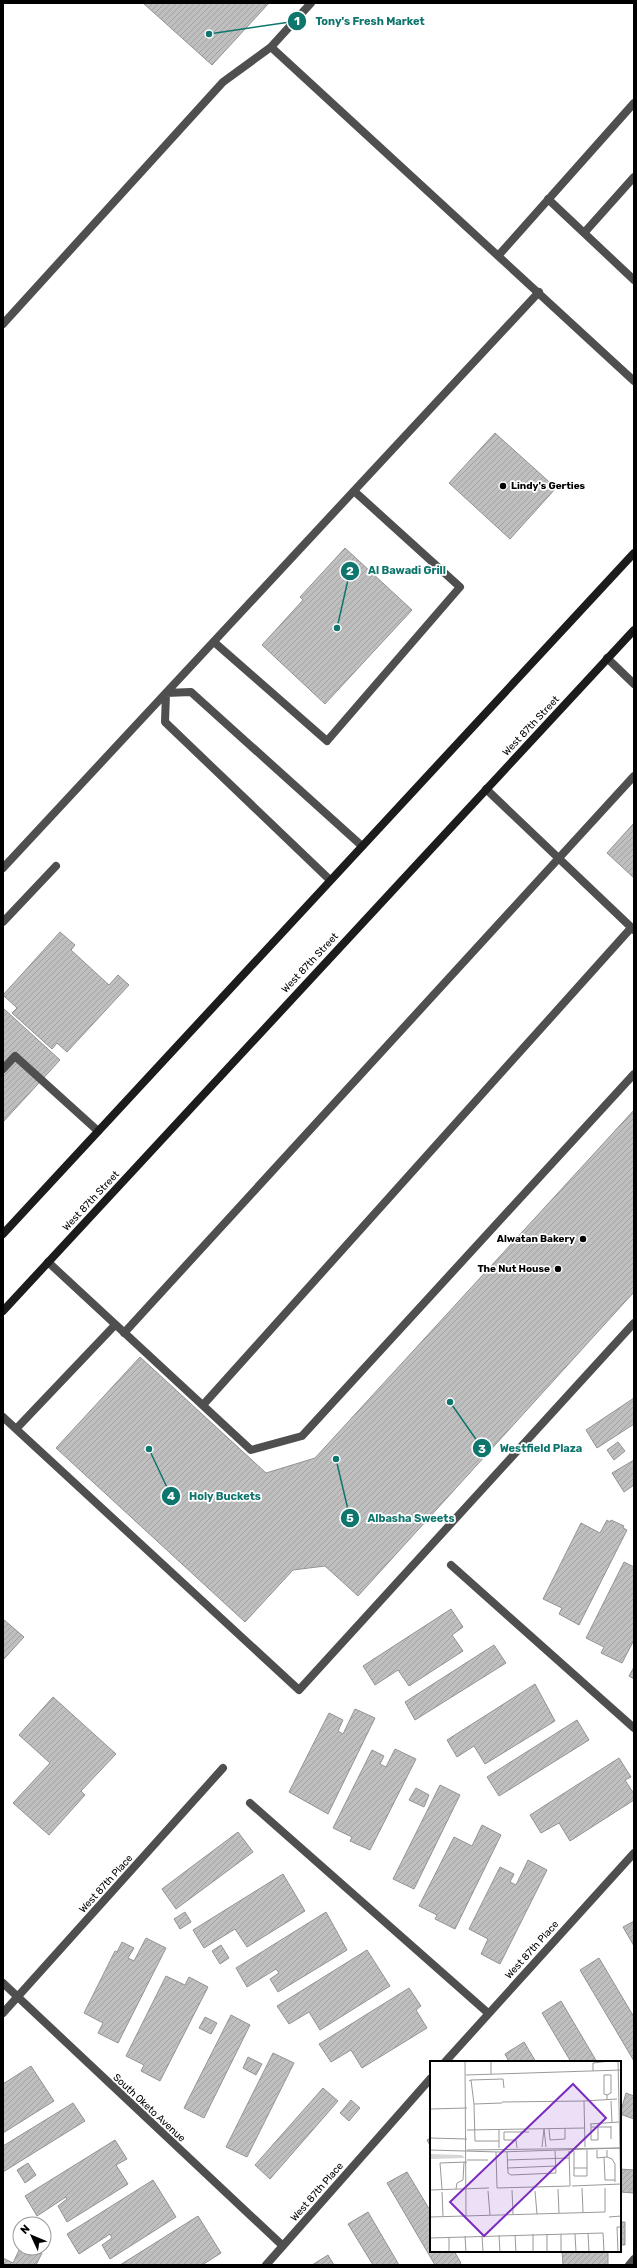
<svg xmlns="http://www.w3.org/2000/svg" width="637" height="2268" font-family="Rubik,sans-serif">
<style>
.building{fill:url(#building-hatch);stroke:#939393}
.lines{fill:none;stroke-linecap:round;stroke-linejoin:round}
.service{stroke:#4f4f4f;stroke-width:8}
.minor{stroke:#4f4f4f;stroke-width:8}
.secondary{stroke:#1c1c1c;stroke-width:8}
.poi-dot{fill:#000;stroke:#fff;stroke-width:1.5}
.labels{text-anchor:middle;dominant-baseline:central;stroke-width:3.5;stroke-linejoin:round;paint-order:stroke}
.poi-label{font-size:10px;font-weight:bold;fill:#000;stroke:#fff;text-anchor:end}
.street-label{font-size:10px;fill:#000;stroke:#fff}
.inset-road{fill:none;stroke:#999;stroke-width:1}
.view{fill:#7b2cbf;fill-opacity:0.15;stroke:#7b2cbf;stroke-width:2}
.inset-edge{fill:none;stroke:#000;stroke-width:2}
.leader{fill:none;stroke:#0f766e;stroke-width:1.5}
.callout-dot{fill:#0f766e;stroke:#fff;stroke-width:1.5}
.mark-label{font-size:12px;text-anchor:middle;font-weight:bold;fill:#fff}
.callout-label{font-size:11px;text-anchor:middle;font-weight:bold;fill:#0f766e;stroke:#fff;stroke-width:3.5;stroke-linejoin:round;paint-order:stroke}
</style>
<defs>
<pattern id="building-hatch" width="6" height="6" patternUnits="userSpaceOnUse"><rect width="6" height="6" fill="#bfbfbf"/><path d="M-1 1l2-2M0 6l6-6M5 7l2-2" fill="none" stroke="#a2a2a2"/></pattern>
</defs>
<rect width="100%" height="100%" fill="#fff"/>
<!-- building -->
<path class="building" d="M143,3H269L212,65Z
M495,433L556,488L510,539L449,483Z
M345,548L412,610L325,704L262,645L303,600L300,597Z
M634,823V878L607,853Z
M60,932L75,945L71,950L109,985L118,975L129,985L67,1052L57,1043L52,1049L12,1013L17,1008L3,995Z
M3,1008L60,1060L3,1122Z
M634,1110V1292L358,1596L325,1566L293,1570L245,1622L56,1448L140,1357L266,1473L315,1458Z
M634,1398V1424L597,1448L586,1430Z
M618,1442L625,1451L614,1460L607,1450Z
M634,1460V1485L624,1492L612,1473Z
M607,1520L610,1522L611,1520L624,1526L623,1528L627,1530L579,1625L559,1614L562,1608L543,1599L581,1523L600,1533Z
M624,1562L634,1567V1640L622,1663L601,1653L604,1647L586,1638Z
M451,1609L463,1627L452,1635L463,1651L409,1686L398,1670L375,1685L363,1666Z
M3,1619L24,1637L3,1660Z
M494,1645L506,1663L415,1720L405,1702Z
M634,1667V1679L629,1676Z
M535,1684L555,1721L485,1764L474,1746L457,1757L447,1740Z
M53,1697L116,1754L81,1791L85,1795L49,1835L13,1803L50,1763L19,1735Z
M355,1709L375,1718L328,1814L289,1792L329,1713L343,1720L338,1731L343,1734Z
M577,1720L589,1740L499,1796L487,1777Z
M395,1749L416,1759L370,1850L350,1841L352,1837L333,1828L372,1750L384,1756L380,1764L386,1767Z
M619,1758L631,1777L625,1780L634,1794V1800L570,1841L559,1823L541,1833L530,1815Z
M440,1785L460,1795L414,1889L393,1879Z
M416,1788L429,1795L424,1807L409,1800Z
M482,1825L501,1835L455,1929L435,1919L437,1915L419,1906L454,1837L472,1846Z
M238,1832L253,1852L176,1909L162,1889Z
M528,1860L547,1870L500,1964L481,1954L488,1939L469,1929L500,1867L514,1874L510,1882L516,1885Z
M283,1874L305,1911L247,1947L235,1929L204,1948L193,1930Z
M185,1912L191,1922L180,1929L174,1919Z
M326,1912L347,1950L278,1992L270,1979L279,1973L276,1969L247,1987L236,1968Z
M634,1921V1946L623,1927Z
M146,1938L166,1948L118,2043L98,2033L103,2023L84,2013L115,1951L117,1952L122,1942L134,1948L128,1958L134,1961Z
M221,1945L229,1958L220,1964L212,1951Z
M367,1950L390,1986L320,2030L309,2012L289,2024L277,2006Z
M599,1958L634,2017V2061L580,1970Z
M166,1976L185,1985L189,1977L208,1987L160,2081L141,2071L144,2065L126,2056Z
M409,1988L421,2006L416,2010L427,2028L362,2068L351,2050L331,2062L319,2044Z
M561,2001L597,2062H571L542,2013Z
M231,2015L250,2025L204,2118L184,2108Z
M205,2017L217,2023L211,2034L199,2028Z
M524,2042L536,2062H509L505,2054Z
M273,2053L294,2063L247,2157L226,2147Z
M248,2057L262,2064L256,2075L243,2068Z
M31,2066L54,2101L3,2133V2084Z
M323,2088L338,2101L270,2179L255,2165Z
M626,2093L634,2096V2119L620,2114Z
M351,2100L360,2108L349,2121L340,2113Z
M73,2103L85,2121L3,2172V2146Z
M431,2138V2147L427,2140Z
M115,2140L127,2159L116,2165L128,2184L67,2222L58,2206L67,2199L66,2197L37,2216L25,2196Z
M28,2163L36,2175L25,2183L17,2170Z
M620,2169L634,2170V2193L620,2192Z
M407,2172L431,2212V2251H454L461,2263L458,2265H435L387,2183Z
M153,2180L176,2217L110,2259L102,2245L112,2238L110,2234L79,2254L67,2234Z
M368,2212L399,2265H373L348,2224Z
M198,2216L221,2253L202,2265H120Z
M620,2222H625V2245H620Z
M20,2248H32L42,2253L36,2265H3V2258L13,2263Z
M562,2251H608V2265H563Z
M328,2255L334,2265H312Z"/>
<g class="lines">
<!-- service -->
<path class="service" d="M271,47L311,3
M548,199L634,280
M584,233L634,177
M498,256L634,103
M3,324L223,82L271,47L634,381
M214,642L327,741L460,587L354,491
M607,658L634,684
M486,789L634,930
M3,868L539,292
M330,880L165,722L166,693L191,692L362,846
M3,922L56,866
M3,1069L15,1056L98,1131
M48,1262L251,1450L302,1436L634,1074
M124,1333L634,776
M203,1405L631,928
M3,1417L299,1690L634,1323
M16,1429L115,1325"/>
<!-- minor -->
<path class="minor" d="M451,1565L634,1728
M250,1803L488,2013
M3,1983L283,2246
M3,2013L223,1768
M445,2062L634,1853
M266,2265L431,2078
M629,2265L634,2259"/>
<!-- secondary -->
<path class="secondary" d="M3,1234L634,553
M3,1311L634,630"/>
</g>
<!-- markers -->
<g class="poi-dot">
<circle cx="503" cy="486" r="4"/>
<circle cx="583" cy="1239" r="4"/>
<circle cx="558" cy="1269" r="4"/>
</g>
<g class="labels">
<!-- poi labels -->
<g class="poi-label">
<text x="511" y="486" text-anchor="start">Lindy's Gerties</text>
<text x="575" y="1239">Alwatan Bakery</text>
<text x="550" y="1269">The Nut House</text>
</g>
<!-- street labels -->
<g class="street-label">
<text transform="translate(531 726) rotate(-47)">West 87th Street</text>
<text transform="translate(310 963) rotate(-47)">West 87th Street</text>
<text transform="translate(91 1201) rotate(-47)">West 87th Street</text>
<text transform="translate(106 1884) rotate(-48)">West 87th Place</text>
<text transform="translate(532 1950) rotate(-48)">West 87th Place</text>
<text transform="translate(149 2108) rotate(43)">South Oketo Avenue</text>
<text transform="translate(317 2192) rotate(-49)">West 87th Place</text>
</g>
</g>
<!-- overview -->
<g transform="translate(430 2061)">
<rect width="191" height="191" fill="#fff"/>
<path d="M0,93L32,94L35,97L0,98Z" fill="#d6d6d6"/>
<path class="inset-road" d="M35,0L36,155M61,0V13M188,0L191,136M163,10V2L180,0M36,14L191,9M41,19L73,18L74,27M39,20L41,19L44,43M177,34L174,33V14H181V32L177,34V39M154,40L187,38M181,40L182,62M72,41L154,40L155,86M0,48L37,47M160,63L189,61M161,63V79H168V66M181,65V78M161,66H181M119,68L120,79L135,78V67M37,69L155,67M0,77L37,78M69,80H45L44,43L72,42M112,86L114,68L116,86M69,87V69M87,87L86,79H74V71H99M0,89L69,91L191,87M37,89L190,87M167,89V97L177,96V89M144,90V115H157V89M66,91L67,127L140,125L139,90M77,91L78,112L81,114L126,112L125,90M174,96L175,119H185M177,96L182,98L185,103V121M37,99H58M77,99L139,97M77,107L126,105M144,107H157M142,125L191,123M152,127L153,151M12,128L10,102L37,101M26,128L27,122L33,119L34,101M128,128L129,152M0,129L59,127M82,129L83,153M58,130L60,154M105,130L107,153M12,131L13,156M0,156L175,151V127M179,156L191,155M158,172L159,191M103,173V191M117,173V191M131,173V191M145,173L146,191M69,174L70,191M85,174L86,191M35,175L36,191M52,175L53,191M19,176V191M0,177L173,172L174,191M188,191L187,166H191"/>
<path class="view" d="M143,23L176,57L54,175L20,141Z"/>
<rect width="191" height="191" class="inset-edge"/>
</g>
<!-- callouts -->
<path class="leader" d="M209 34L297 21M337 628L350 571M450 1402L482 1448M149 1449L171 1496M336 1459L350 1518"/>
<g class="callout-dot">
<circle cx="209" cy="34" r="4"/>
<circle cx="337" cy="628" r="4"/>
<circle cx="450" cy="1402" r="4"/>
<circle cx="149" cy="1449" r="4"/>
<circle cx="336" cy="1459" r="4"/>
<circle cx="297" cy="21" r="10"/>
<circle cx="350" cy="571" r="10"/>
<circle cx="482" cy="1448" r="10"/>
<circle cx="171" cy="1496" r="10"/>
<circle cx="350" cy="1518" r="10"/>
</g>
<g class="mark-label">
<text x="297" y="25">1</text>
<text x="350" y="575">2</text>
<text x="482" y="1453">3</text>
<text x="171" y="1500">4</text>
<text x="350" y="1522">5</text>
</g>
<g class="callout-label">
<text x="370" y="25">Tony's Fresh Market</text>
<text x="407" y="574">Al Bawadi Grill</text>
<text x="541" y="1452">Westfield Plaza</text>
<text x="225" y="1500">Holy Buckets</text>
<text x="411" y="1522">Albasha Sweets</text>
</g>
<!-- border -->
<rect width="637" height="2268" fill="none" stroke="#000000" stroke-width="8"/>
<!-- north arrow -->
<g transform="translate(32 2236) rotate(314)"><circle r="19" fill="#ffffff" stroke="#999999"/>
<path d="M0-3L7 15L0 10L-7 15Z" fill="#000000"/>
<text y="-6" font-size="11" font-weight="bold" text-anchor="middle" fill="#000000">N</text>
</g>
</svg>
